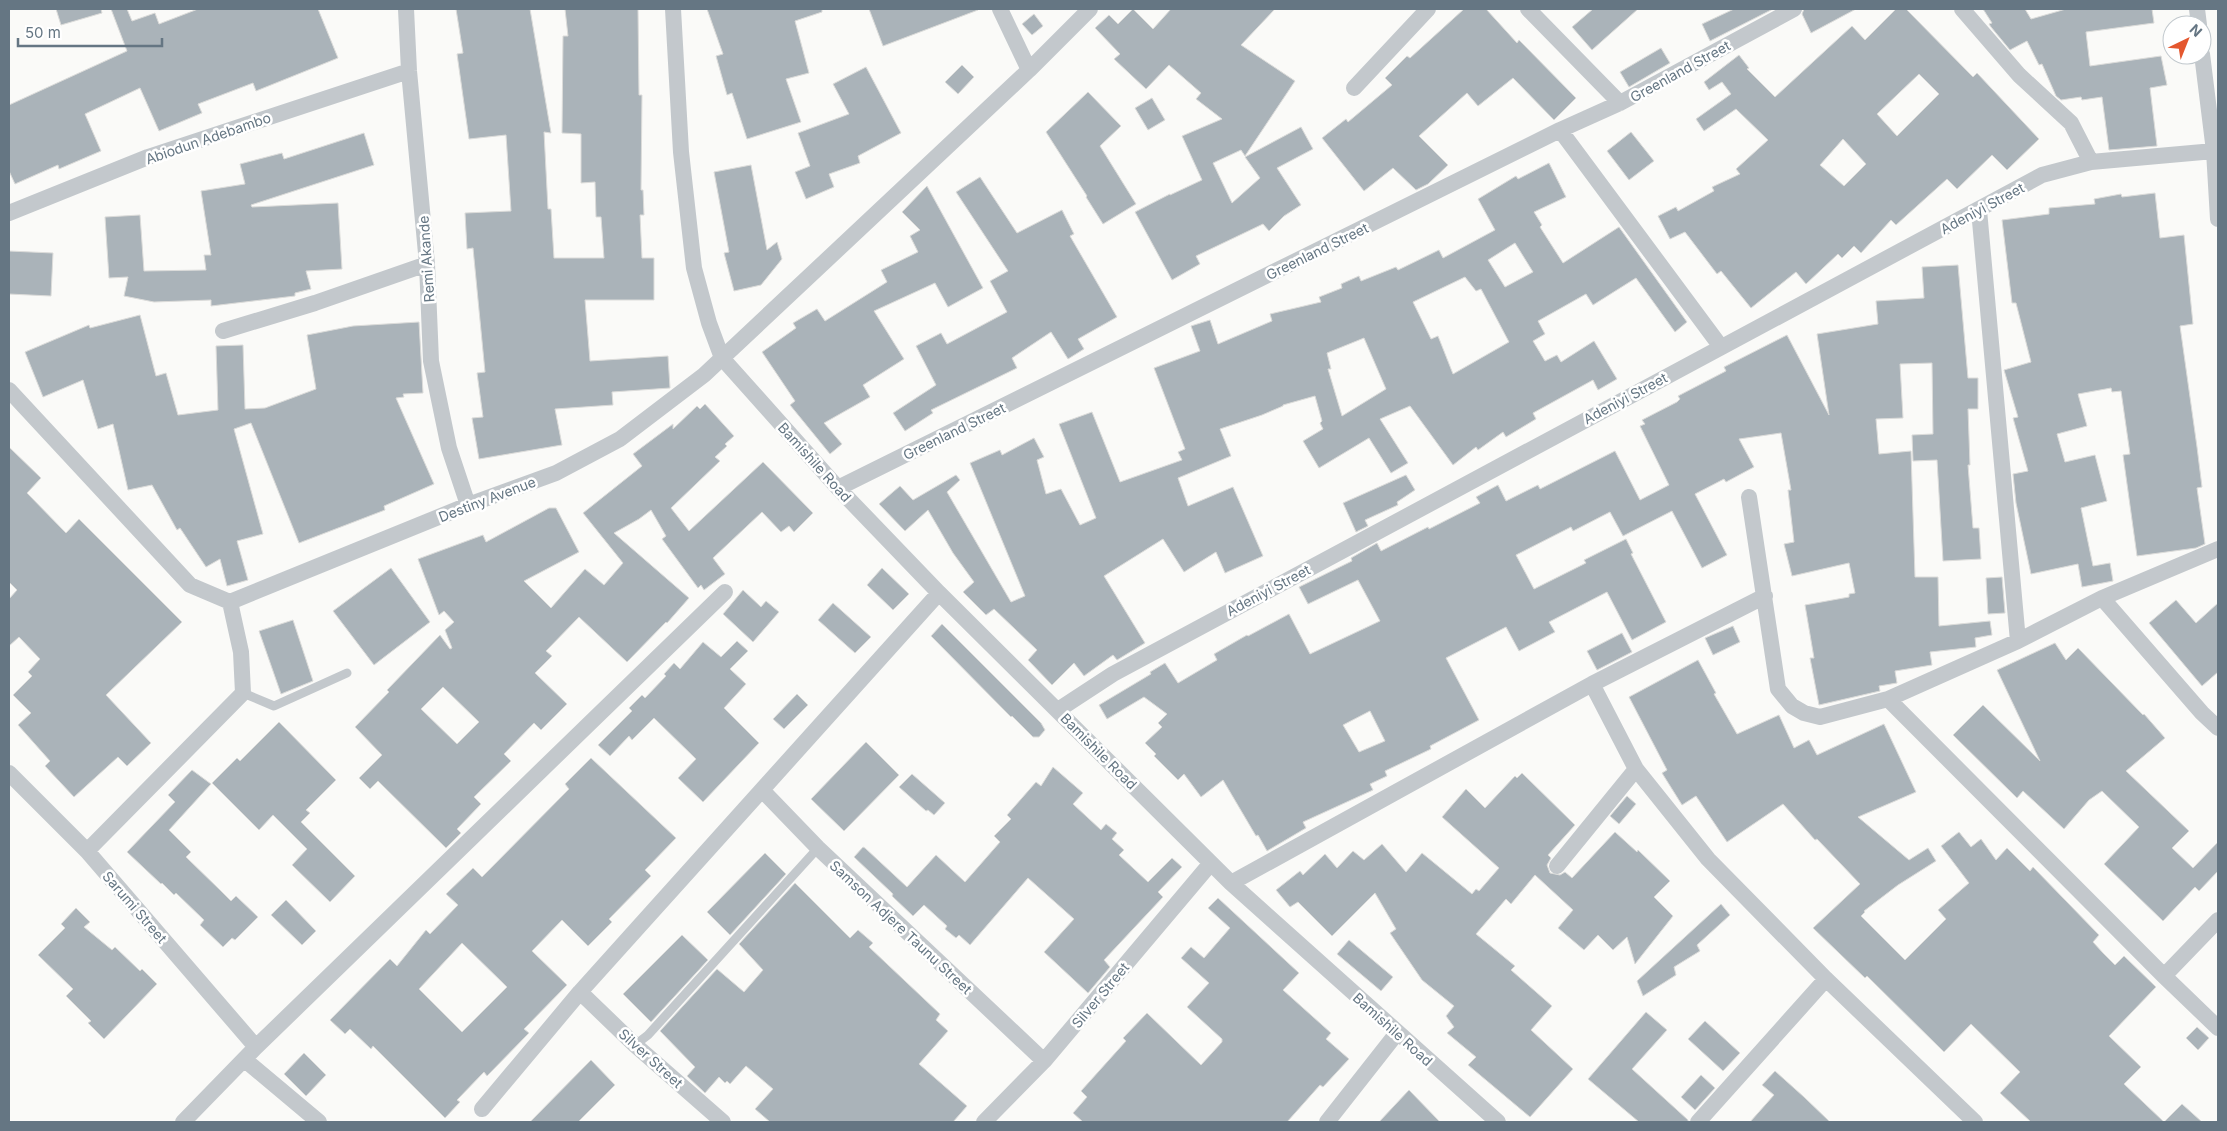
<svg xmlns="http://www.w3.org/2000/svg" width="2227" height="1131" font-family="Inter,sans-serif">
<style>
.building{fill:#aab3b9;stroke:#dcdcda;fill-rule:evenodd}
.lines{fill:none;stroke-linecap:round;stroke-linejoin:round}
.lane{stroke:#c3c8cc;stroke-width:9}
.street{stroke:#c3c8cc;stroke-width:16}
.labels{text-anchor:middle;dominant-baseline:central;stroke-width:5;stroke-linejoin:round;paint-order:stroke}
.street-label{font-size:14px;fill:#657683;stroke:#fff}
</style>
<rect width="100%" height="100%" fill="#fafaf8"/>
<!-- building -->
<path class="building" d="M56,9H101L102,13L61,25Z
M111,9H127L132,21L155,13L159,24L198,9H318L338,58L256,91L253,83L198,104L202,113L159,131L140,88L85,114L101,151L59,169L58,165L15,184L9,171V105L127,51Z
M456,9H530L551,133L544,132L548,209H551L554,258H604L601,217H596L595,182L581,183V134L562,133L563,36H568L565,9H638L639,95H642L641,190H643L644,215H640L642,258H654V300H585L590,361L668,356L670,388L612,392L613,405L555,409L562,445L479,459L472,418L483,417L477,373L485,372L473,248L467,249L465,213L511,211L506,135L469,139L457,54L463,53Z
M707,9H822V12L795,21L809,73L786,79L801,122L747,139L732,93L727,95L716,56L723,54Z
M869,9H977L978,10L883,46Z
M1133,9L1153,29L1171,9H1275L1241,45L1295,81L1245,156L1241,150L1213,163L1232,203L1260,178L1245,157L1301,127L1313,149L1277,168L1301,205L1284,216L1269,231L1263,224L1196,256L1200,264L1172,280L1135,212L1170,194V195L1202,180L1182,136L1222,119L1196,99L1201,93L1169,65L1146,89L1114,59L1120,54L1095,28L1109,15L1118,24Z
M1464,9H1486L1517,43L1519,40L1576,98L1554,120L1513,78L1478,106L1467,93L1419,136L1448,165L1428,184L1416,190L1393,168L1364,191L1322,138L1346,119L1348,122L1392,85L1385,78L1407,56L1410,58Z
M1593,9H1638L1592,50L1572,27Z
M1734,9H1773L1710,41L1702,24Z
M1804,9H1856L1811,33L1802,14Z
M1896,9H1906L1973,77L1977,73L2039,139L2007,170L1992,155L1957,189L1947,179L1896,225L1891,220L1861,253L1854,246L1842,258L1838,254L1806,284L1796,272L1751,308L1721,271L1717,274L1685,232L1670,239L1658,216L1676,207L1678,211L1714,191L1712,187L1740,174L1736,169L1768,140L1736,109L1704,131L1696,119L1731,94L1722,82L1709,90L1704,82L1739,55L1749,68L1747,69L1775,97L1852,26L1865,40ZM1919,74L1939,94L1897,136L1877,114ZM1843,139L1866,164L1844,186L1820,165Z
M1983,9H2025L2031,19L2066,9H2152L2154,23L2086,32L2090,66L2161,56L2167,85L2150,88L2157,146L2109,150L2102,97L2082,100L2081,97L2061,100L2056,96L2042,64L2039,65L2027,41L2010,50L1991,27L1989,24L1992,23Z
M1034,14L1043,26L1032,35L1022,24Z
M1661,48L1670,63L1629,87L1620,72Z
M962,65L974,77L958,94L945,82Z
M866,67L901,133L858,156L860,163L829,174L834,187L806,199L795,172L810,166L798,133L849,114L833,84Z
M1088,92L1121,126L1100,146L1136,204L1103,224L1086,197L1087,196L1046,132Z
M1152,98L1165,120L1148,130L1135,108Z
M1631,132L1654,161L1629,180L1607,151Z
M364,133L374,165L251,205L252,207L338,203L342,269L306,271L311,289L295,293V296L211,306V300L154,302L124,296L128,277L109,278L105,217L140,215L144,271L206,270L204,255H211L201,191L245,184L240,164L282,153L284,159Z
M1549,163L1566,197L1534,212L1542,225L1540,227L1563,263L1619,227L1687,322L1675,332L1636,278L1593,305L1586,294L1538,321L1545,334L1533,341L1545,361L1557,355L1561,362L1594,341L1617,379L1598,390L1593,380L1533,413L1536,419L1506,437L1503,432L1478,450L1476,447L1453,465L1410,406L1380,419L1408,463L1391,473L1369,438L1319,468L1303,441L1323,429L1320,423L1322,421L1315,396L1283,405V406L1262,415L1220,429L1231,456L1178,478L1188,506L1233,487L1263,556L1225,573L1216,552L1184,572L1163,539L1104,576L1145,643L1117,660L1113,655L1084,676L1074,663L1052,685L1028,660L1037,650L994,609L986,615L963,592L974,582L953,553L928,510L905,531L879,504L900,486L913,500L956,475L960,480L947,492L1011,602L1025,596L970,463L1000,450L1002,455L1034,438L1044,457L1037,460L1046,494L1061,489L1080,525L1096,518L1059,424L1092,412L1120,482L1182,460L1178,452L1185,449L1154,368L1200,351L1191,326L1210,320L1218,344L1272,321L1270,314L1321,302L1319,297L1342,288L1341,284L1359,276L1361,281L1396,267L1398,270L1439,250L1443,258L1495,230L1478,199L1516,176L1518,179ZM1515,243L1533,272L1505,287L1488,260ZM1465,277L1476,291L1481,289L1509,342L1453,374L1438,336L1431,339L1413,302ZM1364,338L1386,389L1342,416L1328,369H1331L1327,353Z
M751,165L767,250L777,242L782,259L761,285L734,291L724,253L729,252L714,172Z
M980,177L1017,233L1062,210L1074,234L1070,236L1117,317L1078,339L1084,349L1068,359L1051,332L1012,358L1017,368L931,410L933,413L905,431L893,413L936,385L916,346L941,333L947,344L1007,312L990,281L1008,271L956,192Z
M927,186L983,288L948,307L935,283L874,311L904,359L863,385L870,397L824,423L842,444L830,454L790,405L795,401L762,352L796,328L793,323L817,309L825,321L887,282L881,270L918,252L910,236L920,230L902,212Z
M2155,193L2160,238L2184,235L2193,324L2180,326L2197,447L2202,487L2197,488L2205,544L2196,548L2137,556L2123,455L2130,454L2121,391L2112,392L2111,388L2078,394L2087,426L2057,434L2065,462L2095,455L2107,501L2081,508L2093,566L2110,563L2113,581L2082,587L2078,564L2031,574L2016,503L2013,474L2028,471L2013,418L2018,417L2004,370L2031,362L2016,303H2012L2002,220L2049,214V208L2095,204L2094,199L2121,194L2122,197Z
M9,251L53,253L51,296L9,294Z
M1958,265L1968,378H1978V409H1968L1970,465H1968L1973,528H1979L1981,559L1943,561L1937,460L1913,461L1912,435L1933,434L1932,363L1900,364L1903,418L1876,419L1879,454L1911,451L1915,577H1938L1939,626L1990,621L1992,635L1975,638L1976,647L1930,652L1932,665L1895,671L1897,683L1879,686L1880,691L1819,705L1810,658H1814L1805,605L1849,597V594L1855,593L1849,563L1792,576L1784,544L1794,542L1788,490H1791L1781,433L1739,439L1754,467L1726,482L1724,479L1695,494L1727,555L1702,568L1672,511L1623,536L1610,512L1573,531L1571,527L1516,555L1534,589L1586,563L1584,560L1626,539L1633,553L1631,554L1666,622L1632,640L1607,592L1549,622L1555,632L1519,651L1506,627L1446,658L1479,720L1430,746L1431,749L1385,771L1387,776L1370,784L1373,790L1303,822L1306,828L1267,851L1258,835L1256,836L1223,780L1201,797L1184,774L1178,780L1154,756L1156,754L1145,743L1162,727L1158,723L1167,714L1144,697L1107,719L1099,705L1151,674L1150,672L1165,663L1178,683L1217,660L1214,654L1247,635L1248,636L1289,614L1310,654L1380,621L1358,580L1308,604L1299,587L1352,561L1351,558L1377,543L1381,551L1428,527L1429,529L1480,503L1476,497L1498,485L1506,501L1538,485L1540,489L1615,451L1640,500L1669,485L1640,426L1645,424L1642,420L1677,402L1680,399L1678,396L1726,371L1724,367L1787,335L1829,415L1817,334L1878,324L1876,301L1924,298L1922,267ZM1370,711L1385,741L1359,752L1343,725Z
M140,315L156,376L166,373L178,415L218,410L216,346L243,345L245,409L265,408L316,389L307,335L353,326L419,322L423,393L403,394L404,397L396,398L434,484L384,506L385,510L299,543L251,423L234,429L263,534L237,541L248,580L227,586L220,559L206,567L180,528L177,530L152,485L128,490L113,424L98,429L83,380L43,397L25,352L89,325L90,328Z
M705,404L734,436L725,444L727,446L715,457L720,461L671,508L689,531L763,462L813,513L794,532L789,526L781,532L762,512L713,558L725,574L704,590L701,585L698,588L662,539L666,536L651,510L639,519L614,533L689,598L667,623L666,622L627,662L579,617L546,651L552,656L535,673L567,704L541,730L534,723L504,754L511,761L474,797L481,804L457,829L461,833L446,848L378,781L370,789L359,778L382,755L355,727L389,692L387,690L440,635L450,649L452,648L445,630L454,622L444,611L439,615L418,559L483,535L486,542L549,508H556L579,552L524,581L551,608L585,569L604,585L623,563L583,513L642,466L633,454L673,424V429L697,406L700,409ZM443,687L479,722L457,744L421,709Z
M9,447L41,478L27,493L66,533L79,519L182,622L106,695L151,743L127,766L118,757L74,797L45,766L50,761L18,725L31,713L13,695L32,676L28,672L40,659L19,637L9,646V599L17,590L9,582Z
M1406,475L1415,490L1397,502L1398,505L1365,520L1368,526L1356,532L1343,503Z
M391,568L430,622L374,665L333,611Z
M882,568L909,594L893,610L867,585Z
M2002,577L2005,613L1988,614L1986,578Z
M743,590L761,607L766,601L779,612L753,642L723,614Z
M2176,600L2196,623L2218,603V672L2202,686L2149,623Z
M833,603L871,637L855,653L818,620Z
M293,620L313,681L281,694L259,631Z
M942,624L1041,723L1045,730L1039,737H1033L1012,716L1011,717L931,636Z
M1733,626L1740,642L1713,655L1705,638Z
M1622,633L1632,652L1597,670L1587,651Z
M737,641L748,651L730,669L746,684L724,708L759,743L703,802L678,778L696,759L654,718L632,740L629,736L610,756L598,745L632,711L629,708L642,695L645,698L666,676L664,674L674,663L680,669L703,642L721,657Z
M2055,643L2066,660L2078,648L2143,715L2144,714L2165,738L2126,771L2189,831L2172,848L2193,868L2218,842V871L2199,891L2195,887L2163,921L2104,864L2139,827L2102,791L2089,800L2064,829L2023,791L2017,798L1953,735L1983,705L2040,761L1997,670Z
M1698,660L1716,693L1714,694L1737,734L1779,715L1794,748L1809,740L1817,755L1884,724L1916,792L1858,817L1909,860L1928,848L1936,861L1898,885L1864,911L1865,912L1861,916L1905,960L1946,919L1938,910L1969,883L1941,846L1959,832L1971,847L1981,839L1996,860L2007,848L2030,871L2033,867L2099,935L2093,942L2103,953L2115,965L2124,956L2156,987L2109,1036L2141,1067L2124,1084L2164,1122H2031L2000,1093L2020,1072L1971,1024L1944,1052L1867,976L1865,978L1813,928L1860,884L1817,839L1815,840L1783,804L1727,842L1696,796L1682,805L1662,773L1667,770L1629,697Z
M797,694L808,705L784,729L773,719Z
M279,722L336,780L306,810L310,813L301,822L355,876L330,902L292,865L307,849L273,815L259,830L212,783L237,758L240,761Z
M866,742L899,775L844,831L811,799Z
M591,758L676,838L645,870L651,876L609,919L612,922L588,946L562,920L532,951L567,985L524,1029L529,1033L487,1076L484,1072L457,1100L460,1102L445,1118L373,1046L371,1049L350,1029L345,1034L330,1020L390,959L397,966L426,930L430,934L458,905L446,894L473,868L482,877L569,789L565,784ZM462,943L507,987L462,1032L419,989Z
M1053,767L1083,793L1073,804L1101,830L1106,824L1117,833L1112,839L1124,850L1119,855L1148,882L1172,858L1182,867L1158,892L1163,897L1104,960L1110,967L1088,993L1044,952L1074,919L1028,878L970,945L959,935L956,938L945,929L947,926L924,905L913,916L892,896L893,894L854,857L863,847L865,848L907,887L936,855L965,882L1000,842L994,836L1011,819L1007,815L1036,782L1041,786Z
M192,770L211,784L169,830L191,852L186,857L221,891L231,901L236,896L258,917L235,940L232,938L223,947L200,925L204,920L176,893L174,895L162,883L161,884L127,852L175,802L168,795Z
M1522,773L1575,825L1548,855L1551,858L1547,865L1550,873L1560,875L1565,872L1572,878L1615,832L1637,852L1638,850L1670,881L1654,897L1673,916L1635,964L1627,937L1613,950L1598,935L1584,950L1558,928L1573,910L1535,875L1511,904L1506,899L1476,934L1515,966L1511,970L1552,1006L1531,1030L1573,1069L1530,1117L1468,1065L1476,1057L1447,1033L1454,1027L1446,1016L1454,1006L1422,980L1390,933L1396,929L1375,893L1332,936L1298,902L1290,907L1276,890L1300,871L1303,875L1325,854L1337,868L1353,851L1364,860L1382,844L1406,872L1422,853L1472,894L1476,889L1479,891L1499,868L1442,817L1466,789L1485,808L1515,776L1517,778Z
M912,774L945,803L934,815L928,810L926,811L899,787Z
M1627,796L1636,804L1619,824L1610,816Z
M765,853L786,874L730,935L707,912Z
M795,883L850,938L858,930L873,943L869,947L940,1014L936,1020L948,1031L919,1064L967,1106L953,1122H770L755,1109L773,1089L746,1066L730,1084L727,1081L725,1083L719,1077L705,1093L687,1076L695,1067L660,1031L717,969L744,992L763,970L739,944Z
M1218,898L1299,973L1283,990L1331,1033L1326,1039L1349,1059L1323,1087L1320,1085L1287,1122H1083L1073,1113L1087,1097L1081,1091L1126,1041L1123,1038L1147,1013L1201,1065L1222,1042V1039L1187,1007L1209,983L1181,958L1191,947L1204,958L1230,928L1208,908Z
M286,900L316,931L302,945L271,915Z
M1721,904L1730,915L1697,945L1700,951L1674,967L1676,975L1643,996L1637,981Z
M76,908L90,922L84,927L112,950L115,947L140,971L142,969L157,984L104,1039L88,1023L91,1021L66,996L73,989L38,955L65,928L61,924Z
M682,935L708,960L651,1022L623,994Z
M1349,940L1393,977L1381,991L1337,954Z
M1646,1012L1667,1030L1632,1069L1688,1120V1122H1639L1588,1079Z
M1705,1021L1740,1053L1723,1071L1688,1039Z
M2197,1027L2209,1038L2198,1050L2186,1038Z
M304,1053L326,1075L306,1096L284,1074Z
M591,1060L615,1085L578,1122H530Z
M1775,1071L1804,1097L1830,1122H1750L1774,1095L1762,1085Z
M1701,1075L1715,1088L1695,1110L1681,1097Z
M1409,1090L1440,1122H1379Z
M2182,1104L2202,1122H2164Z"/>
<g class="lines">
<!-- lane -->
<path class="lane" d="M243,693L274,706L347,673
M635,1045L648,1035L818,848"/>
<!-- street -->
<path class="street" d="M406,9L409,71L427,264L431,361L449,448L468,505
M673,9L681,152L694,268L709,323L722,358L838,488L939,593L1231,883L1498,1122
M1000,9L1029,70
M1528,9L1620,103
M1962,9L2019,75L2071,123L2091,162
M2197,9L2199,25
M2202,54L2214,151L2218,219
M1354,88L1428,9
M1560,130L1721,347
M1979,210L2018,641
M9,213L148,157L409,71
M223,331L315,303L427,264
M9,390L190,585L230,602L241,652L243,693L87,851
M838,488L1560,130L1620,103L1794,9
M1749,497L1778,689L1792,706L1804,713L1820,717L1888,699L2018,641L2102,598L2218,549
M2102,598L2202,713L2218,728
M230,602L468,505L556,473L620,439L704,375L1029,70L1090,9
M1592,684L1636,769L1708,859L1826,979L1975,1122
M1888,699L2164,976L2218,1028
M1058,710L1113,674L2042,175L2091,162L2214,151
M9,773L87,851L256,1047
M762,790L818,848L1044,1061
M1557,866L1636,769
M1231,883L1592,684L1765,596
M2164,976L2218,920
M580,992L635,1045L723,1122
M245,1060L319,1122
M482,1109L580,992L939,593
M183,1122L256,1047L725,592
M984,1122L1044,1061L1211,863
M1327,1122L1397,1033
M1698,1122L1826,979"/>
</g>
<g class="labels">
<!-- street labels -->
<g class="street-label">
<text transform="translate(1680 71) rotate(-29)">Greenland Street</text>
<text transform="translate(208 138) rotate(-19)">Abiodun Adebambo</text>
<text transform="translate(1982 208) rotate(-28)">Adeniyi Street</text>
<text transform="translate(1317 251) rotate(-26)">Greenland Street</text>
<text transform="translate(426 259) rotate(-94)">Remi Akande</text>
<text transform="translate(1625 398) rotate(-28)">Adeniyi Street</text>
<text transform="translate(954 431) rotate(-26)">Greenland Street</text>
<text transform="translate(815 462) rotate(48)">Bamishile Road</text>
<text transform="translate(487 499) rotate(-21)">Destiny Avenue</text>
<text transform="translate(1268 590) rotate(-28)">Adeniyi Street</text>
<text transform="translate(1099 751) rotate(45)">Bamishile Road</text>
<text transform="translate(135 907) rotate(49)">Sarumi Street</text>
<text transform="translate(901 927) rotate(43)">Samson Adjere Taunu Street</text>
<text transform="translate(1100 995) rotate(-50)">Silver Street</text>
<text transform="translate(1393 1029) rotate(42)">Bamishile Road</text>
<text transform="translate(651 1058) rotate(42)">Silver Street</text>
</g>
</g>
<!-- border -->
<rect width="2227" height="1131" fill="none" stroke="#657683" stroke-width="20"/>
<!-- north arrow -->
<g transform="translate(2187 40) rotate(43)"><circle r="24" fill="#ffffff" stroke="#c1c8cd"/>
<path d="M0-4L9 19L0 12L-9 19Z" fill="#e4572e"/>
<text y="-8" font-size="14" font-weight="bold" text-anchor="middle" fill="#657683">N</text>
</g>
<!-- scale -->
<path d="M18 38v8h144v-8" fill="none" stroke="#657683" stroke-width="2.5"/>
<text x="25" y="38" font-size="15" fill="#657683" stroke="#ffffff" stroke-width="4" paint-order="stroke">50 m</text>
</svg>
